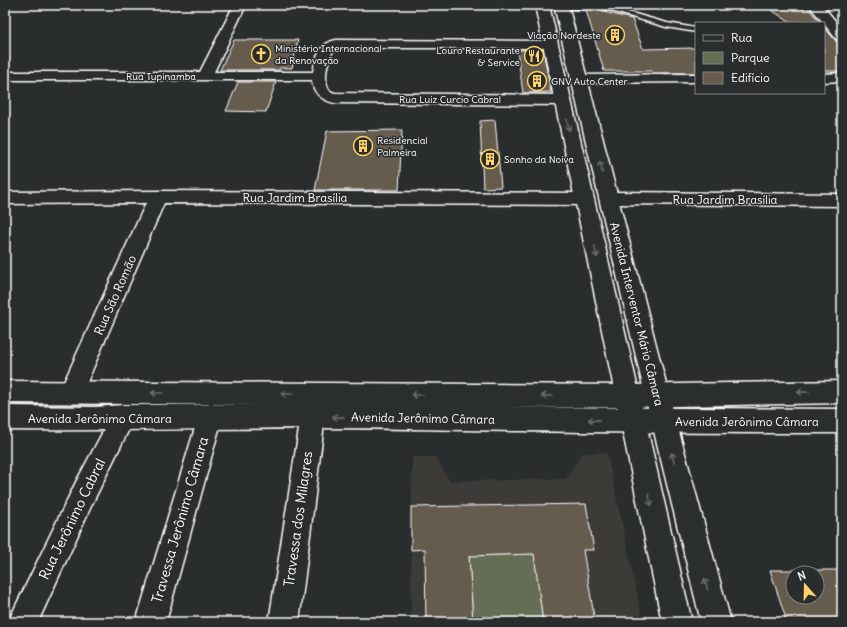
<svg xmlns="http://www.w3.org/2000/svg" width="847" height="627" font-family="Delius,sans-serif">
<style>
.built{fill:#3c3b37}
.green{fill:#636e54;stroke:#b1b6aa}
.building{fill:#665b4d;stroke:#fff;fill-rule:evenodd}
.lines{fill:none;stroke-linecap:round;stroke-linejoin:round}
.service-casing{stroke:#fff;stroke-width:3}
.minor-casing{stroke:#fff;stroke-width:3}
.secondary-casing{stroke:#fff;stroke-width:3}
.primary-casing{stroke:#fff;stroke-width:3}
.service{fill:#2a2d2e;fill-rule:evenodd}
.minor{fill:#2a2d2e;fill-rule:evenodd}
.secondary{fill:#2a2d2e;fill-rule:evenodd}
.primary{fill:#2a2d2e;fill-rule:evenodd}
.oneway{stroke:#6a6c6d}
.labels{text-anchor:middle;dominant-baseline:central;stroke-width:3;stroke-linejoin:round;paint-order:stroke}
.far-poi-label{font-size:10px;fill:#fff;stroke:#2a2d2e;text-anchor:start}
.far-street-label{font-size:10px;fill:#fff;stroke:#2a2d2e}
.street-label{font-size:12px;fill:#fff;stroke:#2a2d2e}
.near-street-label{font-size:14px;fill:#fff;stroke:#2a2d2e}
</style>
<rect width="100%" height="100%" fill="#2a2d2e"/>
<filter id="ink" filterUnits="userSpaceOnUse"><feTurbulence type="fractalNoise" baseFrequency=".025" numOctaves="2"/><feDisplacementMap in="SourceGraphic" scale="8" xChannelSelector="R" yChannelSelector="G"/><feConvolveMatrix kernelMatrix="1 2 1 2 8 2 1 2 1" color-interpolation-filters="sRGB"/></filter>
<g filter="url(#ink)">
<!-- built -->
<path class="built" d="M582,453H607L643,622H411L412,457H435L450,481L566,479Z"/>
<!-- green -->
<path class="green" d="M534,554L543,622H473L469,556Z"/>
<!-- building -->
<path class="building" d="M588,5H600L599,8L604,12L632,19L643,49L696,48V73H653L652,71H604L586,10L589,7Z
M764,5H805L821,23H791Z
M824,27L842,48V71H824Z
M234,40H298L292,68H280L279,70H220Z
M517,50H543L551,92L523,93Z
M238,82H276L266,112L226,111Z
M495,120L501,187L483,188L480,121Z
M402,130L399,190H315L327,131Z
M586,504L594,550H583L595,622H543L534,554L469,556L473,622H426L425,549L411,550V507Z
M770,570H842V622H787ZM793,573H817V597H793Z"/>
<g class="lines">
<!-- service casing -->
<g class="service-casing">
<path id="service" d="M558,5H585L588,7L585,9L561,8L559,7Z
M603,5L667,23L696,28V32L666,27L601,8L600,7Z"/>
</g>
<!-- minor casing -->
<g class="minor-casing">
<path id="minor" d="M234,5H246L214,72H313C316,57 320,43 336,40L551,41L556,42L558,45L556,48H336C328,54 323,78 328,88C329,91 332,92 335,93L563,95L568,97L571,100L568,103L563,105L334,103C322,100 313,94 312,80H5V72H200Z
M809,5H822L842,29V41L837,40Z
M842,73V81L824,82V74Z
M696,74V82L579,83L574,82L572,79L574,76L579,75Z
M158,191L584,193L590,194L593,199L590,204L584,205L164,203L79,401L71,404L63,401L59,393L146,203L5,204V192Z
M609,192L842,194V206L609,204L603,203L600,198L603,193Z
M313,405L321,408L325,416L299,622H269L301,416L305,408Z
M123,406L131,409L135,417L93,502L38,622H8L75,484L115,409Z
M210,406L218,410L222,418L166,622H136L198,418L202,410Z"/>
</g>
<!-- secondary casing -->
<g class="secondary-casing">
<path id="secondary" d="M535,5H549L692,622H662Z
M554,5H568L669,395L731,622H701L645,395Z"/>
</g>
<!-- primary casing -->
<g class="primary-casing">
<path id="primary" d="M5,381L628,385L842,381V403L628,407H503L842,409V433C735,433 629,433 522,431C452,430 382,428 312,428C210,429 107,431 5,430V406L95,407L123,405H259L5,403Z"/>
</g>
<!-- service -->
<use href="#service" class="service"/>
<!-- minor -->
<use href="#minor" class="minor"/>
<!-- secondary -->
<use href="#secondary" class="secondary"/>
<!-- primary -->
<use href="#primary" class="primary"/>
</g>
<!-- one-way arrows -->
<defs><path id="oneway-shaft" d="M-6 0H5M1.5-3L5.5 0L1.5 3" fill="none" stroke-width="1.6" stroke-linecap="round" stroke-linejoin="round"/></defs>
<g class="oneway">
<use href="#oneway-shaft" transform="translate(568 125) rotate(78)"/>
<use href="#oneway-shaft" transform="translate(601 167) rotate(-104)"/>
<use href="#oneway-shaft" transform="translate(596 252) rotate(78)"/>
<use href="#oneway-shaft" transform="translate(803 392) rotate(179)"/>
<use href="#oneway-shaft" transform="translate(157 393) rotate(-180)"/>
<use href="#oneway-shaft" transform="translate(287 394) rotate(-180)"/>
<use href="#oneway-shaft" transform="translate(417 395) rotate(-180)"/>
<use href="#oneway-shaft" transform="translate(547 396) rotate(-180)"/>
<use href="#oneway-shaft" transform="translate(338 417) rotate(-179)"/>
<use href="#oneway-shaft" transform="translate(594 420) rotate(-179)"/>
<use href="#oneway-shaft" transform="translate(673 458) rotate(-105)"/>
<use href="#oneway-shaft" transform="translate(650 500) rotate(78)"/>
<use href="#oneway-shaft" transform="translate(706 584) rotate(-105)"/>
</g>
</g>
<!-- icons -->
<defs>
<g id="building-ring" transform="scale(1)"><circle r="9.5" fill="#2a2d2e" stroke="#ffd166" stroke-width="1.5"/><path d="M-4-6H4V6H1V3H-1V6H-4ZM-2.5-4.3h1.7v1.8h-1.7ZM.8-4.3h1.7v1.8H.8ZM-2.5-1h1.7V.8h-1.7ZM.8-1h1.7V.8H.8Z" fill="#ffd166"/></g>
<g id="church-ring" transform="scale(1)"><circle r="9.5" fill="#2a2d2e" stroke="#ffd166" stroke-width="1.5"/><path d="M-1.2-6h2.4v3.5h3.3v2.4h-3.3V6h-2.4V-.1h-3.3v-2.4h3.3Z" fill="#ffd166"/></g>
<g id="restaurant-ring" transform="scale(1)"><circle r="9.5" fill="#2a2d2e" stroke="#ffd166" stroke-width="1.5"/><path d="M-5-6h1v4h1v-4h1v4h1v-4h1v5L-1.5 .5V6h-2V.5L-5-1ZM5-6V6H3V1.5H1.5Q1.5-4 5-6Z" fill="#ffd166"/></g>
</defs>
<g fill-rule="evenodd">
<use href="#building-ring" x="615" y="35"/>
<use href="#church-ring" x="261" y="54"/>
<use href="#restaurant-ring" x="534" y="56"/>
<use href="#building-ring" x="537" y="81"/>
<use href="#building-ring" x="363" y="146"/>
<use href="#building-ring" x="490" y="159"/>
</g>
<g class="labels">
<!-- far-poi labels -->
<g class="far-poi-label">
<text x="601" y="35" text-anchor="end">Viação Nordeste</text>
<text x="275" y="48">Ministério Internacional<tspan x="275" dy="12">da Renovação</tspan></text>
<text x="520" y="50" text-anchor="end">Louro Restaurante<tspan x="520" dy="12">&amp; Service</tspan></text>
<text x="551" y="81">GNV Auto Center</text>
<text x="377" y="140">Residencial<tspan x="377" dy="12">Palmeira</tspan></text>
<text x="504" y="159">Sonho da Noiva</text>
</g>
<!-- far-street labels -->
<g class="far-street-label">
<text x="161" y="76">Rua Tupinamba</text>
<text x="450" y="99">Rua Luiz Curcio Cabral</text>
</g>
<!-- street labels -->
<g class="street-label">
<text x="295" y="197">Rua Jardim Brasília</text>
<text x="725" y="199">Rua Jardim Brasília</text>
<text transform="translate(115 295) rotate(-66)">Rua São Romão</text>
<text transform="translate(637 314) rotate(76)">Avenida Interventor Mário Câmara</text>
<text x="100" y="418">Avenida Jerônimo Câmara</text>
<text transform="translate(423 418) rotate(1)">Avenida Jerônimo Câmara</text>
<text x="747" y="421">Avenida Jerônimo Câmara</text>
</g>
<!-- near-street labels -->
<g class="near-street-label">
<text transform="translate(72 519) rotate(-64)">Rua Jerônimo Cabral</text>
<text transform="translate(298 519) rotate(-82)">Travessa dos Milagres</text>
<text transform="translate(180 520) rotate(-74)">Travessa Jerônimo Câmara</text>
</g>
</g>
<!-- margin -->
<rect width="847" height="627" fill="none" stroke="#2a2d2e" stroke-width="20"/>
<rect x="10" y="10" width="827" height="607" fill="none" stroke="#fff" stroke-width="1.5" filter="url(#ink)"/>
<!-- legend -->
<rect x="695" y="22" width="130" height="72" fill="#2a2d2e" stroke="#7f8182"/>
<rect x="703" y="35" width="20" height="6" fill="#2a2d2e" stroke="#7f8182"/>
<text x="731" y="42" font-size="12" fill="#ffffff">Rua</text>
<rect x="703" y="52" width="20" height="12" fill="#636e54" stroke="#7f8182"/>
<text x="731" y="62" font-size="12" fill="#ffffff">Parque</text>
<rect x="703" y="72" width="20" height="12" fill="#665b4d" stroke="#7f8182"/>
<text x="731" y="82" font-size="12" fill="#ffffff">Edifício</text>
<!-- north arrow -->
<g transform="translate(805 585) rotate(340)"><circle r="19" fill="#2a2d2e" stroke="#7f8182"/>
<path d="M0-3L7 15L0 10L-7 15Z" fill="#ffd166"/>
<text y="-6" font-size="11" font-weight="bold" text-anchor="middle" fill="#ffffff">N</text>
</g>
</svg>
